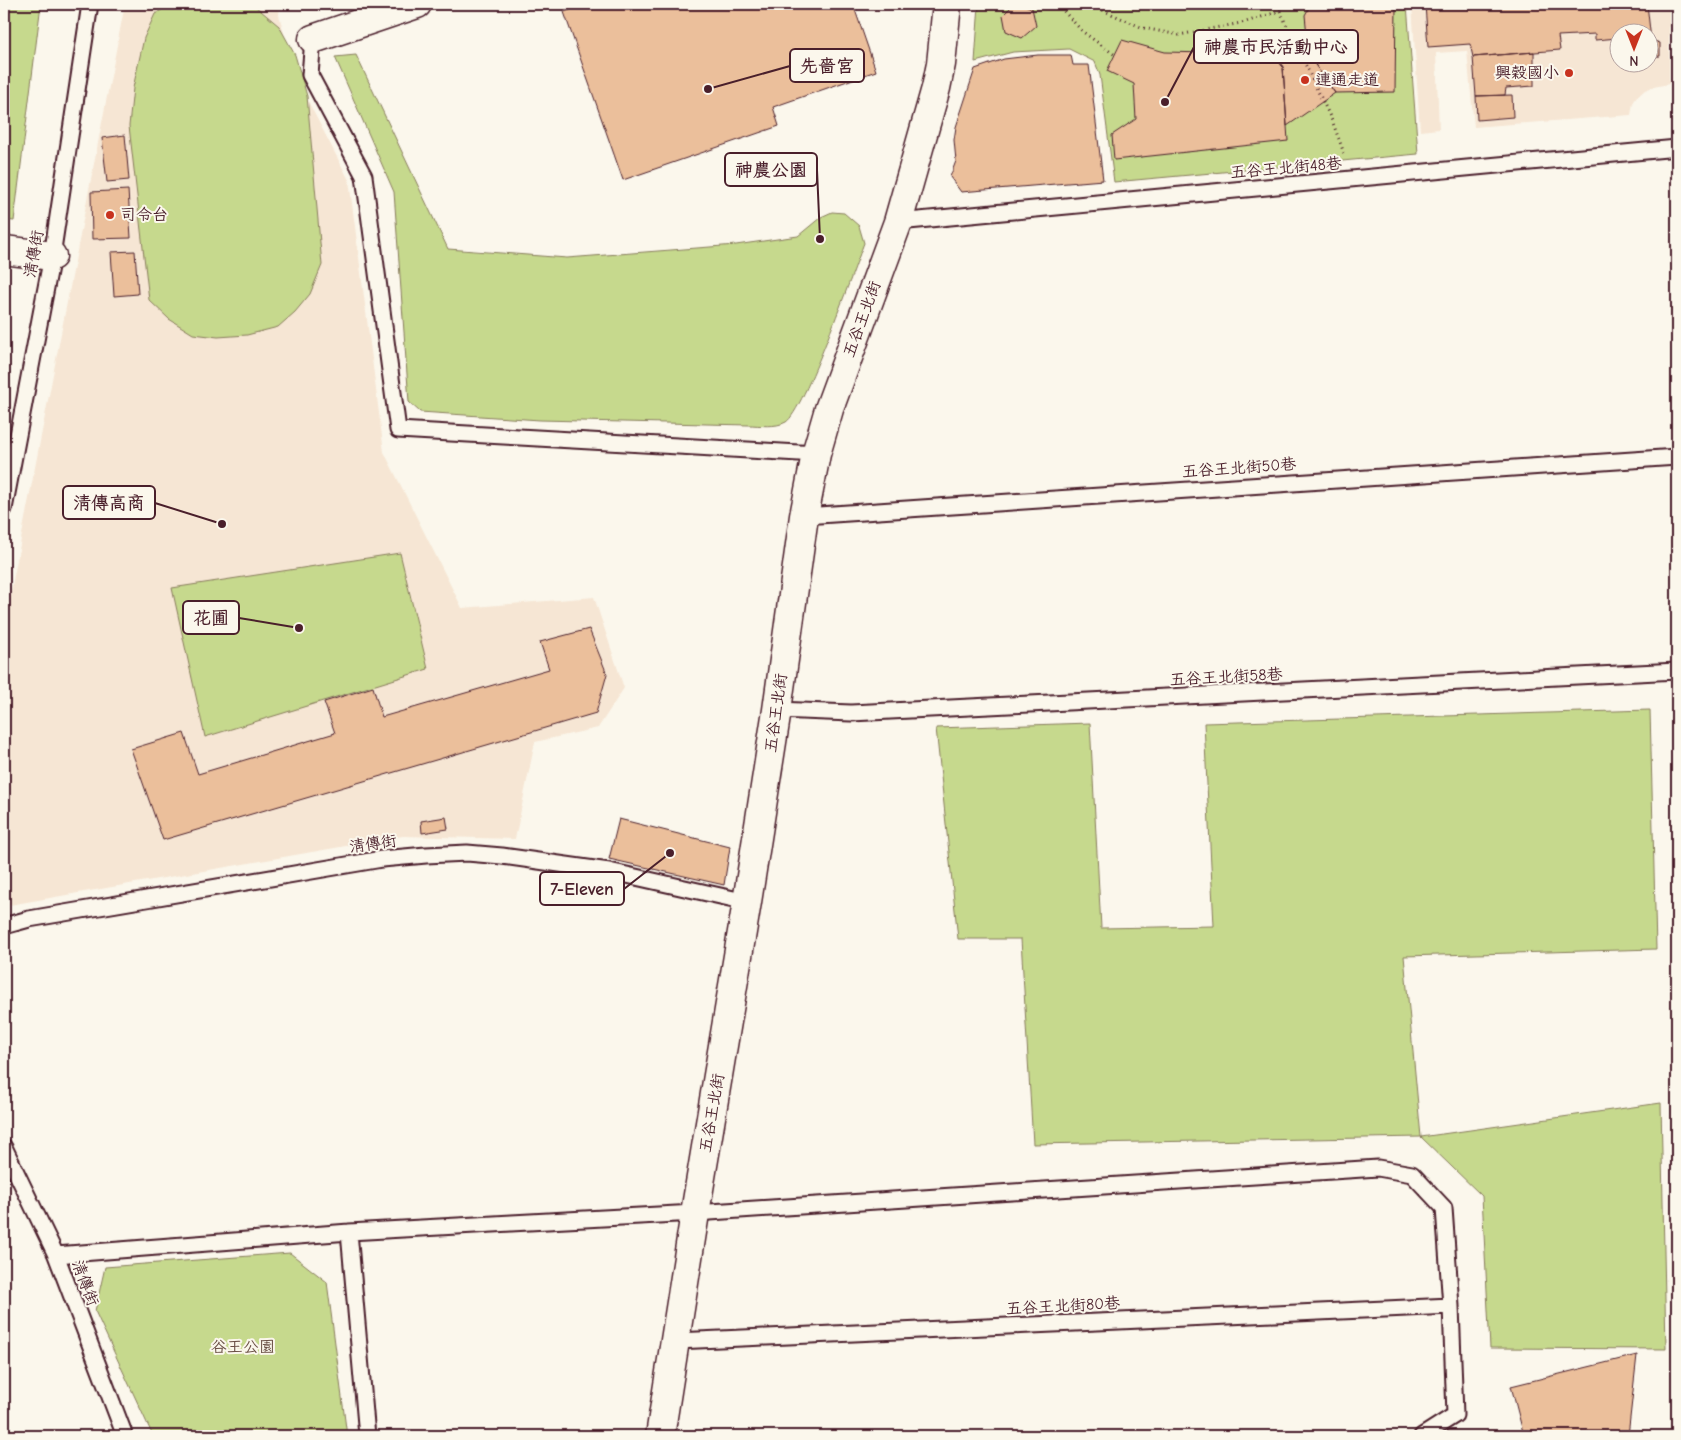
<svg xmlns="http://www.w3.org/2000/svg" width="1681" height="1440" font-family="'Comic Neue','LXGW WenKai TC',sans-serif">
<style>
.built{fill:#f6e6d4;fill-rule:evenodd}
.green{fill:#c6d98d;stroke:#887c5c}
.building{fill:#ebbf9b;stroke:#4a1f2b}
.lines{fill:none;stroke-linecap:round;stroke-linejoin:round}
.service-casing{stroke:#4a1f2b;stroke-width:19}
.minor-casing{stroke:#4a1f2b;stroke-width:31}
.tertiary-casing{stroke:#4a1f2b;stroke-width:31}
.path{stroke:#4a1f2b;stroke-width:3;stroke-dasharray:1 4;stroke-linecap:butt}
.service{stroke:#fbf7ec;stroke-width:15}
.minor{stroke:#fbf7ec;stroke-width:28}
.tertiary{stroke:#fbf7ec;stroke-width:28}
.poi-dot{fill:#c8321e;stroke:#fbf7ec;stroke-width:2}
.labels{text-anchor:middle;dominant-baseline:central;stroke-width:4;stroke-linejoin:round;paint-order:stroke}
.poi-label{font-size:16px;fill:#4a1f2b;stroke:#fbf7ec;text-anchor:start}
.street-label{font-size:16px;fill:#4a1f2b;stroke:#fbf7ec}
.park-label{font-size:16px;fill:#694e44;stroke:#fbf7ec}
.leader{fill:none;stroke:#4a1f2b;stroke-width:2}
.callout-dot{fill:#4a1f2b;stroke:#fbf7ec;stroke-width:2}
.callout{fill:#fbf7ec;stroke:#4a1f2b;stroke-width:2}
.callout-label{font-size:18px;text-anchor:middle;font-weight:bold;fill:#4a1f2b}
</style>
<rect width="100%" height="100%" fill="#fbf7ec"/>
<filter id="ink" filterUnits="userSpaceOnUse"><feTurbulence type="fractalNoise" baseFrequency=".02" numOctaves="2"/><feDisplacementMap in="SourceGraphic" scale="10" xChannelSelector="R" yChannelSelector="G"/><feConvolveMatrix kernelMatrix="1 2 1 2 8 2 1 2 1" color-interpolation-filters="sRGB"/></filter>
<g filter="url(#ink)">
<!-- built -->
<path class="built" d="M125,4H280L279,15L297,80L349,180L384,452L462,608L594,597L624,688L598,728L535,742L515,839L403,836L4,906V627Z
M1412,4H1669V84L1653,87L1645,90L1636,98L1633,103L1631,115L1474,127L1467,51L1436,53L1439,129L1420,131ZM1618,32H1648V62H1618Z"/>
<!-- green -->
<path class="green" d="M4,4H41L14,221L4,220Z
M171,4H247L255,6L279,26L295,55L307,96L322,265L310,294L295,312L278,327L247,335L218,337L193,334L169,319L149,300L129,126L133,88L144,38L155,14Z
M979,4H1407L1418,154L1114,182L1100,75L1095,62L1069,49L1013,52L975,62Z
M356,55L448,249L567,258L736,245L798,236L821,217L832,212L844,213L859,226L864,243C853,271 804,411 786,422C775,428 760,425 748,425L540,420L420,412L409,402L394,192L335,57Z
M400,553L428,669L205,737L172,588Z
M1650,710L1656,949L1404,956L1421,1137L1661,1103L1666,1349L1490,1348L1482,1196L1421,1137L1033,1144L1021,939H958L936,728L1090,723L1101,928L1214,926L1204,723Z
M290,1253L327,1282L347,1436H153L95,1311L105,1267Z"/>
<!-- building -->
<path class="building" d="M588,4H853L876,71L773,107L779,126L623,180L564,12Z
M1014,4H1022L1032,8L1036,26L1022,38L1006,31L1003,15Z
M1311,4H1396L1395,92L1335,93L1309,56L1305,15Z
M1425,4H1647L1651,40L1660,43V56L1648,57V32H1618V38L1595,40V34L1558,36L1560,50L1473,57L1470,44L1428,47Z
M1307,31L1309,56L1335,93L1287,126L1283,67L1272,52Z
M1122,40L1165,52L1208,53L1224,52L1265,43L1283,67L1288,141L1114,160L1112,135L1136,119L1134,84L1107,71Z
M1534,52V86L1506,88L1505,95L1476,96L1473,57Z
M1038,55H1071L1073,65H1089L1103,180L961,192L950,177L956,161L954,140L956,127L975,69L1004,59Z
M1512,95L1513,117L1477,120L1476,96Z
M125,135L129,180L107,182L102,138Z
M128,190L131,238L92,239L91,192Z
M135,251L138,294L114,296L111,252Z
M589,629L607,674L596,713L163,840L131,749L184,733L198,774L335,733L324,702L373,687L382,717L549,669L540,642Z
M446,817L448,829L422,833L421,821Z
M619,819L730,847L724,885L609,859Z
M1637,1355L1628,1436H1524L1511,1386Z"/>
<g class="lines">
<!-- service casing -->
<g class="service-casing">
<path id="service" d="M313,39L310,75L364,176L398,430L816,454
M898,222L1677,148
M4,509L52,256L90,4
M804,516L1677,457
M777,710L851,713L1677,671
M4,926L29,919L382,859L426,855L467,853L502,856L609,871L747,902
M4,1147L56,1255L125,1436
M349,1232L367,1436
M56,1255L349,1232L695,1213L1378,1168L1412,1174L1444,1208L1451,1306L1455,1415L1422,1436
M676,1341L1451,1306"/>
</g>
<!-- minor casing -->
<g class="minor-casing">
<path id="minor" d="M313,39L417,4
M4,250L52,256"/>
</g>
<!-- tertiary casing -->
<g class="tertiary-casing">
<path id="tertiary" d="M660,1436L695,1213L747,902L777,710L804,516L816,454L829,409L898,222L936,88L941,64L947,4"/>
</g>
<!-- path -->
<path class="path" d="M1057,4L1083,32L1115,55
M1089,4L1143,28L1179,35L1246,22L1280,11L1286,4
M1280,11L1333,123L1345,156"/>
<!-- service -->
<use href="#service" class="service"/>
<!-- minor -->
<use href="#minor" class="minor"/>
<!-- tertiary -->
<use href="#tertiary" class="tertiary"/>
</g>
</g>
<!-- markers -->
<g class="poi-dot">
<circle cx="1569" cy="73" r="5"/>
<circle cx="1305" cy="80" r="5"/>
<circle cx="110" cy="215" r="5"/>
</g>
<g class="labels">
<!-- poi labels -->
<g class="poi-label">
<text x="1559" y="73" text-anchor="end">興穀國小</text>
<text x="1315" y="80">連通走道</text>
<text x="120" y="215">司令台</text>
</g>
<!-- street labels -->
<g class="street-label">
<text transform="translate(1286 168) rotate(-5)">五谷王北街48巷</text>
<text transform="translate(34 254) rotate(-80)">清傳街</text>
<text transform="translate(862 319) rotate(-70)">五谷王北街</text>
<text transform="translate(1239 468) rotate(-4)">五谷王北街50巷</text>
<text transform="translate(1226 677) rotate(-3)">五谷王北街58巷</text>
<text transform="translate(776 713) rotate(-82)">五谷王北街</text>
<text transform="translate(373 844) rotate(-8)">清傳街</text>
<text transform="translate(712 1113) rotate(-80)">五谷王北街</text>
<text transform="translate(85 1283) rotate(69)">清傳街</text>
<text transform="translate(1063 1306) rotate(-3)">五谷王北街80巷</text>
</g>
<!-- park labels -->
<g class="park-label">
<text x="243" y="1347">谷王公園</text>
</g>
</g>
<!-- callouts -->
<path class="leader" d="M1165 102L1194 47M708 89L790 66M820 239L817 170M222 524L155 503M299 628L239 618M670 853L624 889"/>
<g class="callout-dot">
<circle cx="1165" cy="102" r="5"/>
<circle cx="708" cy="89" r="5"/>
<circle cx="820" cy="239" r="5"/>
<circle cx="222" cy="524" r="5"/>
<circle cx="299" cy="628" r="5"/>
<circle cx="670" cy="853" r="5"/>
</g>
<g class="callout">
<rect x="1194" y="30" width="164" height="33" rx="5"/>
<rect x="790" y="49" width="74" height="33" rx="5"/>
<rect x="725" y="153" width="92" height="33" rx="5"/>
<rect x="63" y="486" width="92" height="33" rx="5"/>
<rect x="183" y="601" width="56" height="33" rx="5"/>
<rect x="540" y="872" width="84" height="33" rx="5"/>
</g>
<g class="callout-label">
<text x="1276" y="53">神農市民活動中心</text>
<text x="827" y="72">先嗇宮</text>
<text x="771" y="176">神農公園</text>
<text x="109" y="509">清傳高商</text>
<text x="211" y="624">花圃</text>
<text x="582" y="895">7-Eleven</text>
</g>
<!-- margin -->
<rect width="1681" height="1440" fill="none" stroke="#fbf7ec" stroke-width="20"/>
<rect x="10" y="10" width="1661" height="1420" fill="none" stroke="#4a1f2b" stroke-width="2" filter="url(#ink)"/>
<!-- north arrow -->
<g transform="translate(1634 48) rotate(180)"><circle r="24" fill="#fbf7ec" stroke="#b4a19f"/>
<path d="M0-4L9 19L0 12L-9 19Z" fill="#c8321e"/>
<text y="-8" font-size="14" font-weight="bold" text-anchor="middle" fill="#4a1f2b">N</text>
</g>
</svg>
